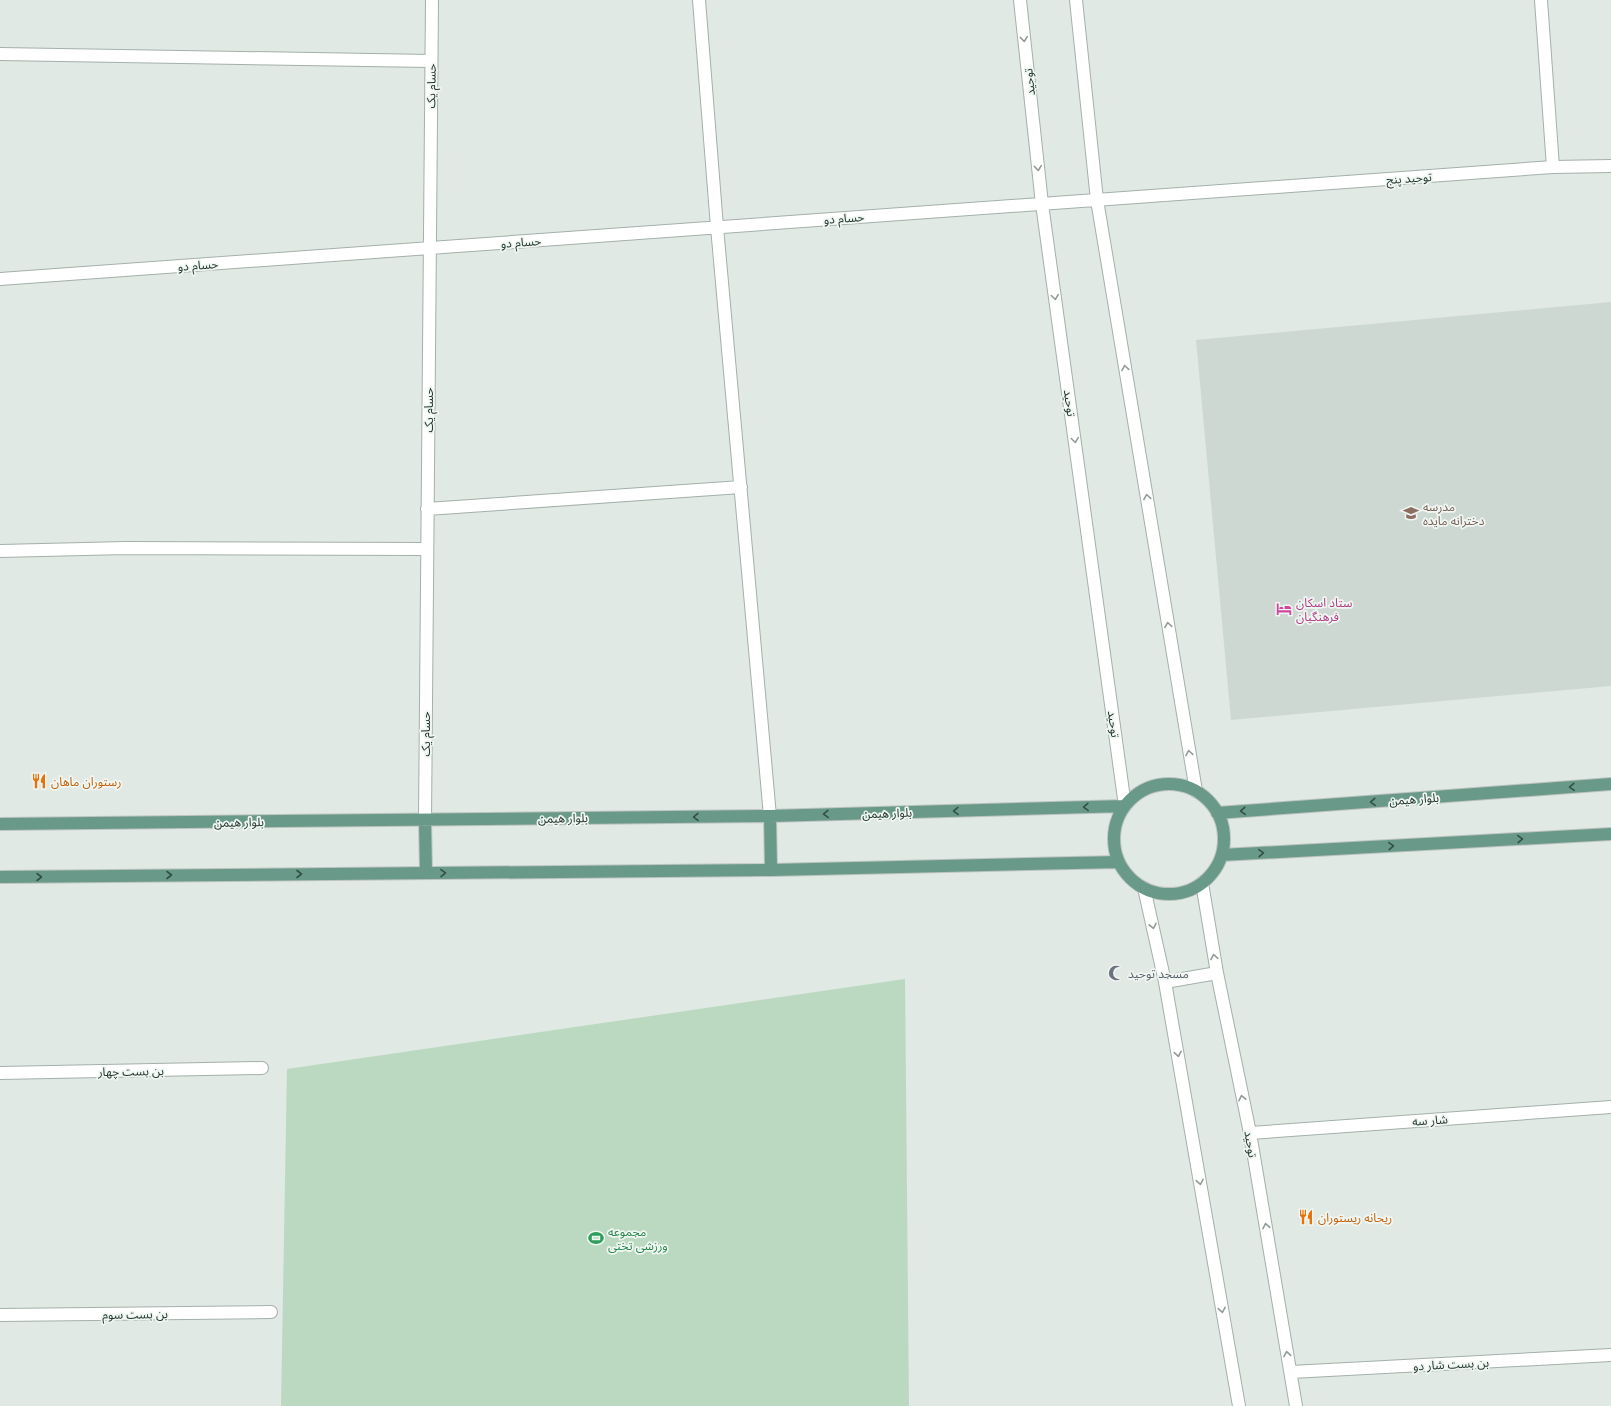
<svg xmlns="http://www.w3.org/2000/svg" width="1611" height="1406" font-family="'Open Sans','Noto Sans Arabic',sans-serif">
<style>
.built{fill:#ced8d3}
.green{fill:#bbd8c0}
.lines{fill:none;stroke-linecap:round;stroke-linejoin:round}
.minor-casing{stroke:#a4b0aa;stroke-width:14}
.major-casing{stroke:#bdc3c1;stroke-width:14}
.minor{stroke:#fff;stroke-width:12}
.major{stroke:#699988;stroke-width:12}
.oneway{stroke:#919b97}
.oneway2{stroke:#345045}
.labels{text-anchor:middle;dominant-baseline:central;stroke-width:3.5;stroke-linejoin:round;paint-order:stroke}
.street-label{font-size:12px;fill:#23372f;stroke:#f0f6f2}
.education-label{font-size:12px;fill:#785e54;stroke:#f0f6f2;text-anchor:start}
.hotel-label{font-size:12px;fill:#b23c85;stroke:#f0f6f2;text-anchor:start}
.food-label{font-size:12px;fill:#c56008;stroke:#f0f6f2;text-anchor:start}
.worship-label{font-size:12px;fill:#5b616d;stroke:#f0f6f2;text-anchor:start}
.leisure-label{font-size:12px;fill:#27864d;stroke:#f0f6f2;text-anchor:start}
</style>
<rect width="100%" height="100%" fill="#e0e9e4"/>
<!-- built -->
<path class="built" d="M1611,302V686L1231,720L1196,340Z"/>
<!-- green -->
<path class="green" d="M905,979L909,1406H281L287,1069Z"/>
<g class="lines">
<!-- minor casing -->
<g class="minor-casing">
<path id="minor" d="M699,0L717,227L770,816
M1020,0L1042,204L1125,806
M1076,0L1097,200L1196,791
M1541,0L1553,167
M0,54L431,61
M0,279L1553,167L1611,166
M427,509L741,487
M0,551L126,548L427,549
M425,820L432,0
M1202,883L1217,973L1250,1133L1296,1406
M1144,888L1165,982L1239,1406
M1165,982L1217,973
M0,1073L262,1068
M1250,1133L1611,1107
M0,1315L271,1312
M1291,1372L1611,1355"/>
</g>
<!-- major casing -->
<g class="major-casing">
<path id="major" d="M1114 839a55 55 0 1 1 110 0a55 55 0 1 1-110 0Z
M1217,813L1611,784
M770,816L771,870
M425,820L426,873
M0,824L770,816L1125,806
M1222,855L1611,834
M0,877L771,870L1119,862"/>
</g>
<!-- minor -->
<use href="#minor" class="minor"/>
<!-- major -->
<use href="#major" class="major"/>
</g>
<!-- one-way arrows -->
<defs><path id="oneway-chevron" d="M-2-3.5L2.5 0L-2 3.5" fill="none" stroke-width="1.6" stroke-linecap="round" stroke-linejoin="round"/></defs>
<g class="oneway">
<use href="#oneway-chevron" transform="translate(1024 39) rotate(84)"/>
<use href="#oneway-chevron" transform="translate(1038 168) rotate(84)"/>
<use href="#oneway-chevron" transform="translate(1055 297) rotate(82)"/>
<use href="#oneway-chevron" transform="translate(1125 368) rotate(-99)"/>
<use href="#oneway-chevron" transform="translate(1075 440) rotate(82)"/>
<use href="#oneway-chevron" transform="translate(1147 497) rotate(-99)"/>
<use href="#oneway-chevron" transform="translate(1168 625) rotate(-99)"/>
<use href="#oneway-chevron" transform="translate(1189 753) rotate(-99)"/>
<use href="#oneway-chevron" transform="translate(1153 926) rotate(78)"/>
<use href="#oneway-chevron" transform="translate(1214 957) rotate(-99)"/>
<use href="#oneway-chevron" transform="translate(1178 1054) rotate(80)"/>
<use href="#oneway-chevron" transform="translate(1242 1098) rotate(-102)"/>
<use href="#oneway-chevron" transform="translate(1200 1182) rotate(80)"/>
<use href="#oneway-chevron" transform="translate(1266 1226) rotate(-100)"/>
<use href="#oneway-chevron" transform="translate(1222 1310) rotate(80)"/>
<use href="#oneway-chevron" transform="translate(1287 1354) rotate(-100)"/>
</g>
<g class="oneway2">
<use href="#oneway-chevron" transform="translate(1572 787) rotate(176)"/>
<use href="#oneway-chevron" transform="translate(1373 802) rotate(176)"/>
<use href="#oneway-chevron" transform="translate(1086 807) rotate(178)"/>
<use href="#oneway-chevron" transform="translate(956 811) rotate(178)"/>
<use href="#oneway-chevron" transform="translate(1243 811) rotate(176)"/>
<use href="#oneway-chevron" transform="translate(826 814) rotate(178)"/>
<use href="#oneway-chevron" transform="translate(696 817) rotate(179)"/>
<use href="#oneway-chevron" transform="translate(1520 839) rotate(-3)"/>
<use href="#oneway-chevron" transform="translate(1391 846) rotate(-3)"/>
<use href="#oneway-chevron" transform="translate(1261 853) rotate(-3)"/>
<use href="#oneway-chevron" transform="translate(443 873) rotate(-1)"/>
<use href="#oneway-chevron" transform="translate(299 874)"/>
<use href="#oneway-chevron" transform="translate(169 875)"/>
<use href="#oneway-chevron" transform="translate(39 877)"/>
</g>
<!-- icons -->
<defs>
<g id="school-bare" transform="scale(1.2)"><path d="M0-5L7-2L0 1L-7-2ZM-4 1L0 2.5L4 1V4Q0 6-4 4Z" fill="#8d6e63" stroke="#f0f6f2" stroke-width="2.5" paint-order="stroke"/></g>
<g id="hotel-bare" transform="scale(1.2)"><path d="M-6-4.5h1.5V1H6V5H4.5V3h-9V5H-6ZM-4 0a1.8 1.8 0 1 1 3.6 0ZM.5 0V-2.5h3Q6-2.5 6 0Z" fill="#d1479c" stroke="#f0f6f2" stroke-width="2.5" paint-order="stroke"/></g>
<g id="restaurant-bare" transform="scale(1.2)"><path d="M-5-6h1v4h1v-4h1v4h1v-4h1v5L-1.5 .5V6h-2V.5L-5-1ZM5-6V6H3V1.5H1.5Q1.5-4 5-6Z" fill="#e8710a" stroke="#f0f6f2" stroke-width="2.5" paint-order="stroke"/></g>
<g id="mosque-bare" transform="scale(1.2)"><path d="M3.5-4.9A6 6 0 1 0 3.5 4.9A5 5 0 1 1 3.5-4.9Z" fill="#6b7280" stroke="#f0f6f2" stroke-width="2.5" paint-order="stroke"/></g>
<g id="stadium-bare" transform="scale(1.2)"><path d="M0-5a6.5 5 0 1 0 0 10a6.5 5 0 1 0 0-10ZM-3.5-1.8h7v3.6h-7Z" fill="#2e9e5b" stroke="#f0f6f2" stroke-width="2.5" paint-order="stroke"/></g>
</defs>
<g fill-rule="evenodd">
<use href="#school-bare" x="1411" y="513"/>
<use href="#hotel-bare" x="1284" y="609"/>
<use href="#restaurant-bare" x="39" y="781"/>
<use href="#mosque-bare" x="1116" y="973"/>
<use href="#restaurant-bare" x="1306" y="1217"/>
<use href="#stadium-bare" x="596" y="1238"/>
</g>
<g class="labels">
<!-- street labels -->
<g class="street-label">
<text transform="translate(1029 82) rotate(-96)">توحید</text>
<text transform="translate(431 86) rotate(-89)">حسام یک</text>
<text transform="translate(1409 178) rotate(-4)">توحید پنج</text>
<text transform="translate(844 218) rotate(-4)">حسام دو</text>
<text transform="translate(521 242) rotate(-4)">حسام دو</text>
<text transform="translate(198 265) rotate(-4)">حسام دو</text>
<text transform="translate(1070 403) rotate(82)">توحید</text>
<text transform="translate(428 410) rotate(-90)">حسام یک</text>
<text transform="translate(1114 724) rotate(82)">توحید</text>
<text transform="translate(425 734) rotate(-90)">حسام یک</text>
<text transform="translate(1414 799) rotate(-4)">بلوار هیمن</text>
<text transform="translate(887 813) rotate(-2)">بلوار هیمن</text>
<text transform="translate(563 818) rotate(-1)">بلوار هیمن</text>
<text transform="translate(239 822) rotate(-1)">بلوار هیمن</text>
<text transform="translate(131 1071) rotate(-1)">بن بست چهار</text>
<text transform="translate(1430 1120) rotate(-4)">شار سه</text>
<text transform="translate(1251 1144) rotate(80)">توحید</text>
<text transform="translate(135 1314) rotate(-1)">بن بست سوم</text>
<text transform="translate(1451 1364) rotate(-3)">بن بست شار دو</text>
</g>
<!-- education labels -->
<g class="education-label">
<text x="1423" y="506">مدرسه<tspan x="1423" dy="14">دخترانه مایده</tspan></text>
</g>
<!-- hotel labels -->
<g class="hotel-label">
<text x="1296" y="602">ستاد اسکان<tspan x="1296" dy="14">فرهنگیان</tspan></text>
</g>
<!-- food labels -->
<g class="food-label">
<text x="51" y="781">رستوران ماهان</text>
<text x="1318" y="1217">ریحانە ریستوران</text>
</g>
<!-- worship labels -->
<g class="worship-label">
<text x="1128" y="973">مسجد توحید</text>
</g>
<!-- leisure labels -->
<g class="leisure-label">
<text x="608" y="1231">مجموعه<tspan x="608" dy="14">ورزشی تختی</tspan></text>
</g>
</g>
</svg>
